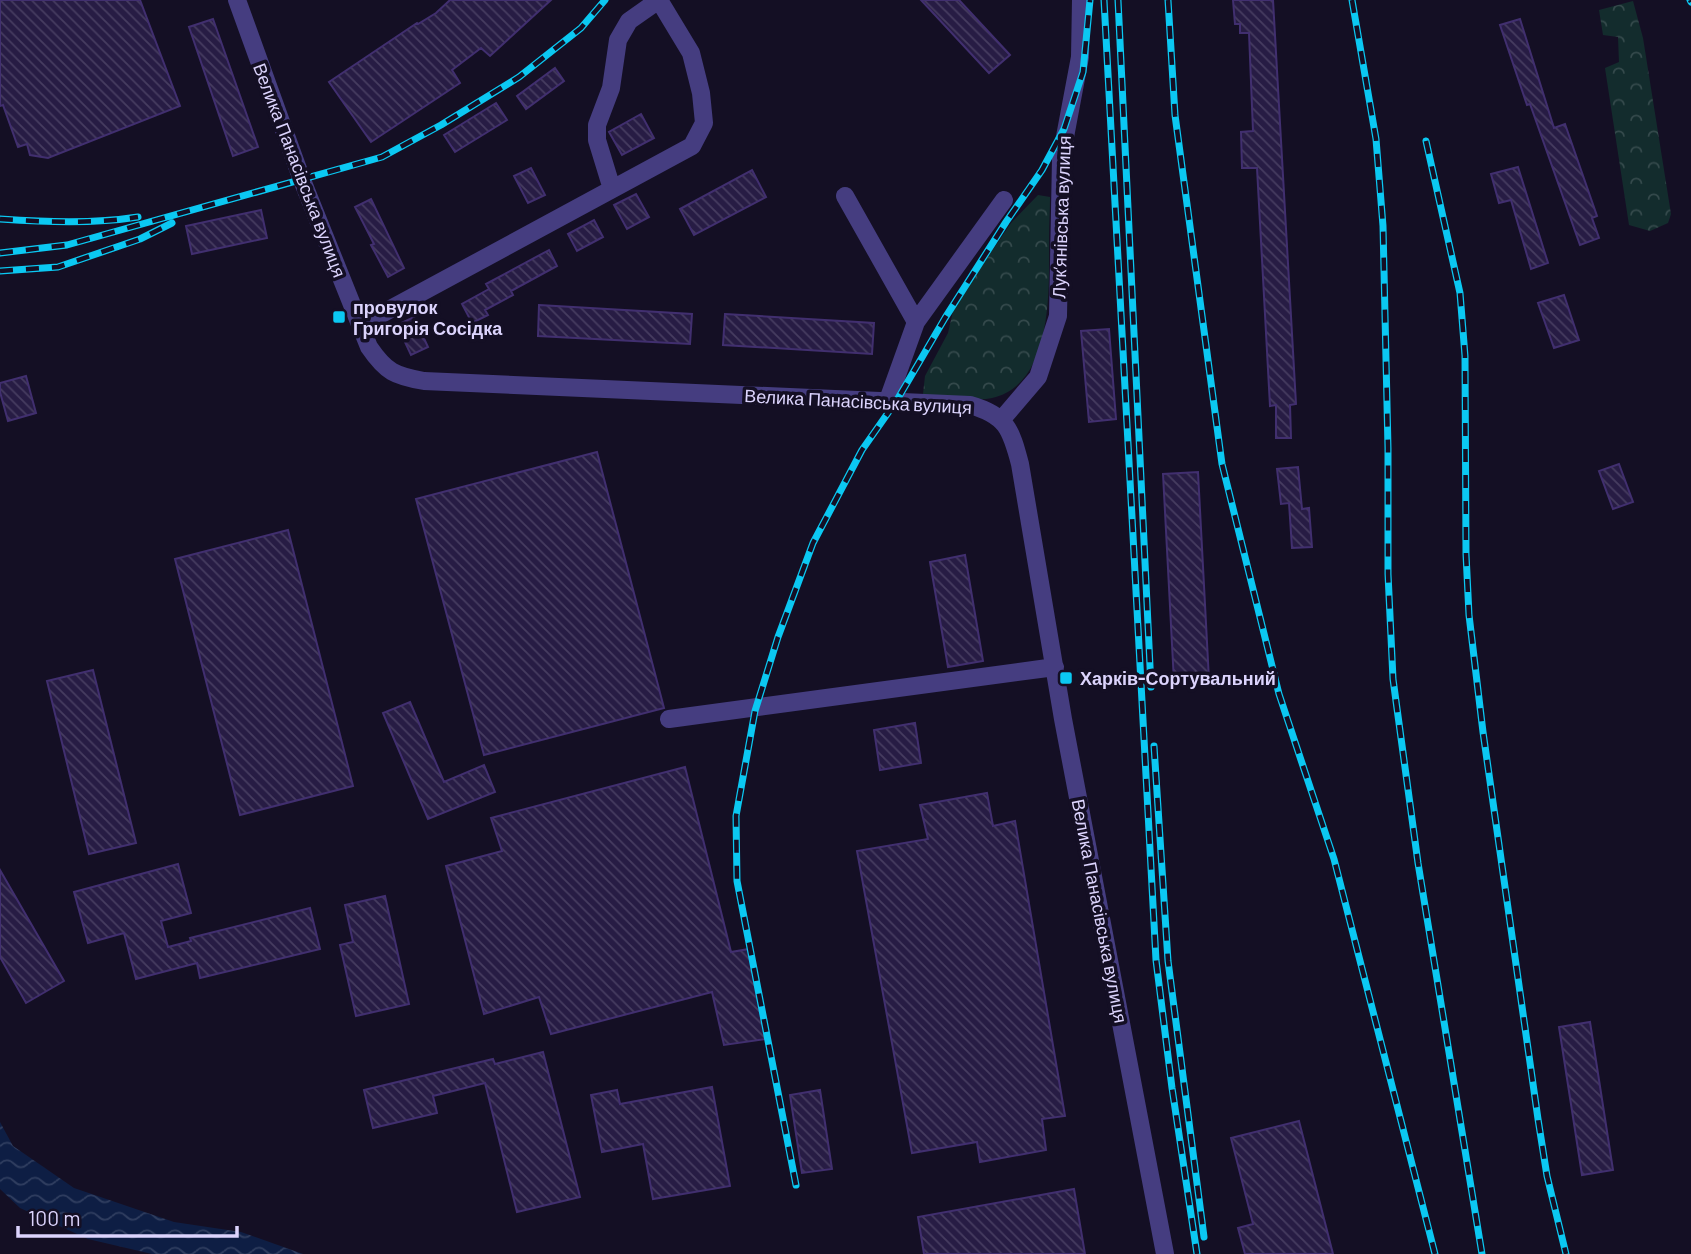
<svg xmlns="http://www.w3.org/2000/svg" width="1691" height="1254" font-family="Barlow,sans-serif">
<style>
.forest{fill:url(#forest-crowns)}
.water{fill:url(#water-waves)}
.building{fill:url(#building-back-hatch);stroke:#412f6f;stroke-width:2}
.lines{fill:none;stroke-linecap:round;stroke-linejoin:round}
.minor{stroke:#453d80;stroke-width:18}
.rail-casing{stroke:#0bc8f2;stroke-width:7}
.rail{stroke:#140f24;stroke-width:4.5;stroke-dasharray:13;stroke-linecap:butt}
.poi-dot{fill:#0bc8f2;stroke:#140f24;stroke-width:2.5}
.labels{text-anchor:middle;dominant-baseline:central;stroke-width:7;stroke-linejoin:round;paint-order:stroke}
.street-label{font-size:18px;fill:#dcd4fd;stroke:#140f24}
.poi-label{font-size:18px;font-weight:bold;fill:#dcd4fd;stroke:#140f24;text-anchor:start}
</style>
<defs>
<pattern id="forest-crowns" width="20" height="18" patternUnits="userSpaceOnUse" patternTransform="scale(1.75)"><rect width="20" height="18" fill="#132c2d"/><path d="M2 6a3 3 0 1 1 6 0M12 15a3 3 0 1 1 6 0" fill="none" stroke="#354a4c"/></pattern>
<pattern id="water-waves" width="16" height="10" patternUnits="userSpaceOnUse" patternTransform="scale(1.75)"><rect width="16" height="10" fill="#0e1e44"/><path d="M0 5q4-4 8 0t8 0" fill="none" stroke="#303e60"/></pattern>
<pattern id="building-back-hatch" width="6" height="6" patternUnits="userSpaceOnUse" patternTransform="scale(1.75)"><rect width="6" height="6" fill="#271c44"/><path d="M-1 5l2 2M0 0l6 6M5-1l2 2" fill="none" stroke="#463c60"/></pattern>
</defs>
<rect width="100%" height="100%" fill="#140f24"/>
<!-- forest -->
<path class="forest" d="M1633,1L1643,38L1671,214L1668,223L1650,231L1629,225L1605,68L1619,62L1618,37L1603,35L1599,10Z
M1038,195L1050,197C1050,211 1049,225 1049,239C1049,287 1054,384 992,398C977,402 940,396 923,394L925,376L948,333L954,307L1011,223Z"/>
<!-- water -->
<path class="water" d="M0,1122L13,1146L74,1188L174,1222L241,1232L303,1254H152L88,1239L20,1208L0,1189Z"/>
<!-- building -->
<path class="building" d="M0,0H140L180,106L48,158L30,155L27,144L18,147L3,105L0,106Z
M450,0H551L490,56L481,48L452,70L460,83L371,142L329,82L417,23L418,24L436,13Z
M921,0H959L1010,55L989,73Z
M1233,0H1273L1296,404L1290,405L1291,438H1276V405L1270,406L1257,168H1242L1241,132L1253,131L1249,33H1240V24H1235Z
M213,19L258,147L233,156L189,27Z
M1520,19L1554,128L1565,124L1597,216L1592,218L1599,238L1580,245L1530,104L1527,105L1500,25Z
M555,68L564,81L526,109L517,96Z
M496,103L507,120L455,152L444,135Z
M641,114L654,138L622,155L609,132Z
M1518,167L1548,263L1531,269L1511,200L1499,203L1491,174Z
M531,168L545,195L528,203L514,176Z
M752,170L766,197L694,235L680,209Z
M636,194L649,217L627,229L614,205Z
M371,199L404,268L388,277L371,245L374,244L355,207Z
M261,210L267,238L192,254L186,226Z
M594,220L603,237L577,251L568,234Z
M549,250L557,266L511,291L513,295L485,310L488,315L472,323L462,304L489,289L486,284Z
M1564,295L1579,340L1554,348L1538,303Z
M539,305L692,314L690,344L538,336Z
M725,314L874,323L872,354L723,345Z
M414,317L428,347L411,355L397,325Z
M1109,329L1116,419L1089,422L1081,331Z
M26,376L36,413L8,421L0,392V383Z
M597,452L664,708L484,755L416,499Z
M1619,464L1633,502L1613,509L1599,471Z
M1298,467L1302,509L1309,508L1312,547L1292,548L1289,503L1281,504L1277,469Z
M1198,472L1209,680L1174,682L1163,474Z
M288,530L353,786L240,815L175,559Z
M965,555L983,661L948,667L930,562Z
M93,670L136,843L89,854L47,681Z
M410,702L444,782L484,765L495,792L428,819L383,713Z
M915,723L921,763L880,770L874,730Z
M685,767L731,952L749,949L766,1039L724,1045L712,992L551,1034L539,997L484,1014L446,866L502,851L491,818Z
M987,793L993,826L1015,821L1065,1116L1042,1119L1046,1150L980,1162L977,1142L912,1153L857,851L928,839L920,805Z
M178,864L191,913L161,921L168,947L191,941L190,938L310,908L320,949L200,978L197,963L136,979L124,933L88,943L74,892Z
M0,870L64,981L26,1003L0,957Z
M385,896L409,1004L356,1016L340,945L353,942L345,905Z
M1590,1022L1613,1170L1582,1175L1559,1027Z
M543,1052L580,1197L517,1212L485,1083L433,1096L437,1113L373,1128L364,1090L493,1059L495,1064Z
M712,1087L730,1186L653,1199L643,1144L602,1152L591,1095L617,1090L620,1104Z
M820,1090L832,1169L802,1173L790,1095Z
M1299,1121L1333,1254H1245L1238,1228L1253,1224L1231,1138Z
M1074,1189L1085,1254H924L918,1217Z"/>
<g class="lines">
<!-- minor -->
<path class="minor" d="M237,0L302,180L369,347C386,372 395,376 424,381L970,405C1006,415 1011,429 1020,464L1063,719L1165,1254
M612,189L597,140V125L611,88L618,40L629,21L659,0
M845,196L916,322L888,400
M916,322L1004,200
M361,325L692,146L704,123L701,93L691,53L659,0
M1002,419L1038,377L1058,316L1061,158L1080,57L1081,0
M669,719L1055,667"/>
<!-- rail casing -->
<g class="rail-casing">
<path id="rail" d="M1104,0L1156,960L1172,1088L1197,1254
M1118,0L1151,687
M1168,0L1175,115L1222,464L1279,694L1334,859L1435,1254
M1352,0L1376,139L1383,226L1388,448V574L1393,679L1418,863L1482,1254
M1690,0L1691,2
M1426,141L1460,293L1465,356L1466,554L1469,615L1483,732L1538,1119L1547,1176L1566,1254
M0,219C45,222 93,224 138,217
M0,253L67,245L382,157L441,125L519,77L581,28L605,0
M0,271L58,267L140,239L172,223
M1154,746L1168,961L1204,1237
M796,1185L737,881L736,816L755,711L778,637L813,543L862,450L897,400L945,318L1006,222L1042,170L1064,129L1083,72L1090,0"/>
</g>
<!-- rail -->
<use href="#rail" class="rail"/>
</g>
<!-- markers -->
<g class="poi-dot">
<rect x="332" y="310" width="14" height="14" rx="3.5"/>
<rect x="1059" y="671" width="14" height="14" rx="3.5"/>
</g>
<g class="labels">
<!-- street labels -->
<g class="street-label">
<text transform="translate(300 170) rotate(69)">Велика Панасівська вулиця</text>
<text transform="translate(1061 217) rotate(-88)">Лук’янівська вулиця</text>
<text transform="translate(858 401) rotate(3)">Велика Панасівська вулиця</text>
<text transform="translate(1100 911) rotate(79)">Велика Панасівська вулиця</text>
</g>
<!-- poi labels -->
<g class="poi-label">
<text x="353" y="307">провулок<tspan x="353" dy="21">Григорія Сосідка</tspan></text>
<text x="1080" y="678">Харків-Сортувальний</text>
</g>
</g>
<!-- scale -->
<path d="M18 1226v10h219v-10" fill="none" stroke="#dcd4fd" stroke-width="3.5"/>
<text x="28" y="1226" font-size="21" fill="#dcd4fd" stroke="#140f24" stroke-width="5" paint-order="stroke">100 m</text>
</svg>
